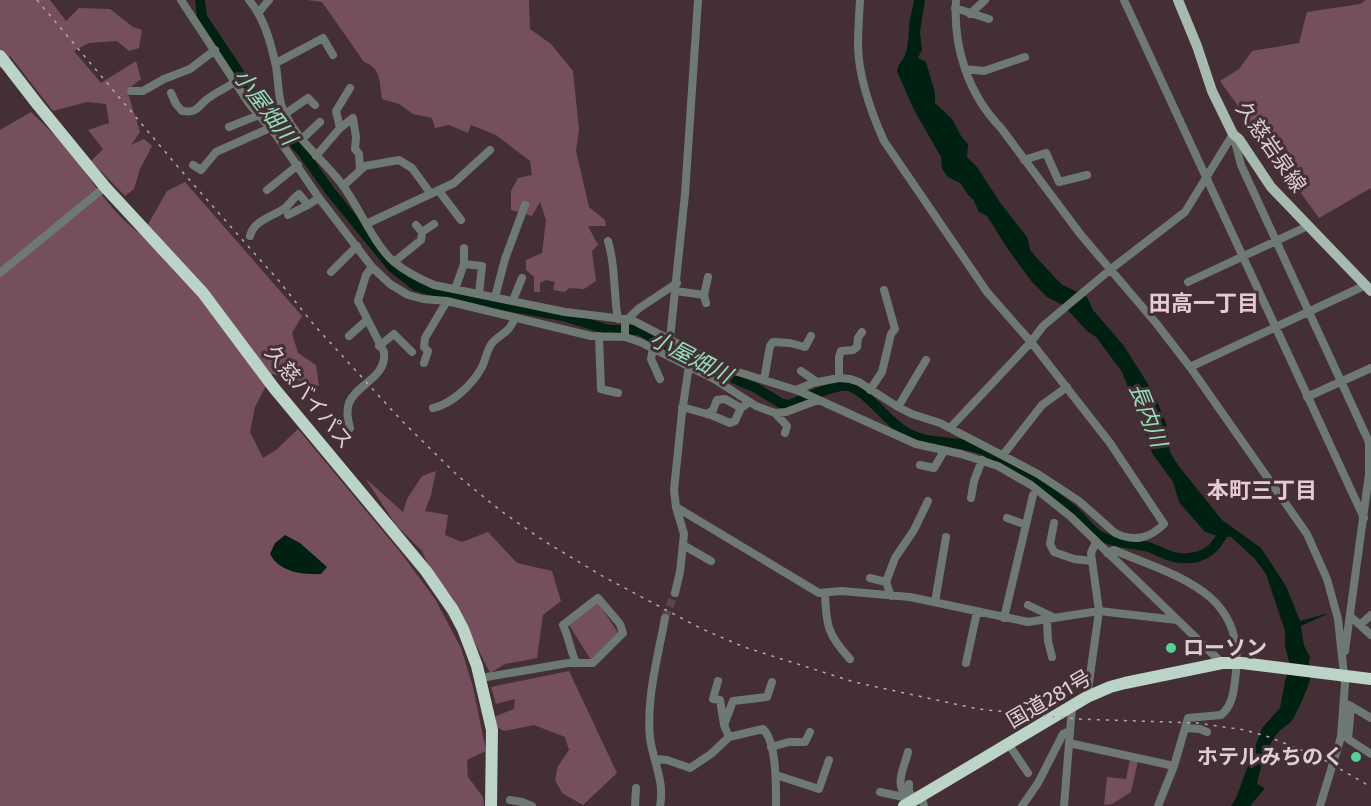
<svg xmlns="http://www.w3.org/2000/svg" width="1371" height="806" font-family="'Fira Sans','Noto Sans JP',sans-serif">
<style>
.green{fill:#754f5d}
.water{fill:#002111}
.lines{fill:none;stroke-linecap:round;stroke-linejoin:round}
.river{stroke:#002111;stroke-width:10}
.minor-tunnel{stroke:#5b474e;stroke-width:8;stroke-dasharray:8 4;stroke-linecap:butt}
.minor{stroke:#6f7973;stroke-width:8}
.major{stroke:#a6baaf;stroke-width:10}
.highway{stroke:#bcd4c7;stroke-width:12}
.rail{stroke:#b8a9ae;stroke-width:1.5;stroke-dasharray:3 6;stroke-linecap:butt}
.poi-dot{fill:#50d398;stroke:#442f37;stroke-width:2}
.labels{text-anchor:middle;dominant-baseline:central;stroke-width:6;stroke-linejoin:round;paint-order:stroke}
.street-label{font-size:21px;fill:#dccfd3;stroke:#442f37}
.poi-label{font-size:21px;font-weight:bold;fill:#dccfd3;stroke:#442f37;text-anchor:start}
.water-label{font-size:22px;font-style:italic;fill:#92e0b8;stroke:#442f37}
.neighbourhood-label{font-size:22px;font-weight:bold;fill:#e6cbd4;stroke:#442f37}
</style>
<rect width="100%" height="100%" fill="#442f37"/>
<!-- green -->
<path class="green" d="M0,0H50L66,21L79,8L110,9L133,27L142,30L139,48L129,51L117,41L89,43L74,51L101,83L136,61L141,79L127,90L140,132L131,145L144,139L152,146L140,169L134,189L125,196L91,161L103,149L88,130L109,123L106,104L87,102L53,111L10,56L0,69Z
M307,0H529L530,29L551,44L573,71L579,130L576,151L589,207L605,220L606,226H588L598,245L592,251L596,281L584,289L569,288L565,292L553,290L555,282L546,280L540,283V292H534V277L526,270V260L542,253L546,220L540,202L532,216L511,210V191L518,178L532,175L530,161L496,135L471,125L468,133L449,125L435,128L432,118L413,114L399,104L382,99C379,81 382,69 364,62L322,2Z
M1366,0H1371V188L1319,218L1220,81L1239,69L1252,51L1299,43L1307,12L1360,4Z
M31,112C45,125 59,139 71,153C93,182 112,214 142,235L167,191L185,182L302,316L292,333L298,353L316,365L319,386L272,374L255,407L250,432L263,458L276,450L298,429L401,553L435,599L461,648L473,687L486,751L467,760L468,777L483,797L484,806H0V130Z
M436,471L431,495L425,511L448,515L445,535L462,542L488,532L517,563L552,571L561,601L543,615L537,658L505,664L490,673L452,597L432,573L422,551L396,525L365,478L403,512L407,499L422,476Z
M598,603L619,634L591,660L569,625Z
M569,671L617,773L583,805L562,793L555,780L558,766L569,750L565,737L534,725L504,731L492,724L496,716L514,709L515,699L496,704L491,687Z
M1130,759L1138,761L1131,792L1112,804L1104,805L1107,777L1126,779Z"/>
<!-- water -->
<path class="water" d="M914,0H925L920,32L922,50L918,58L926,62L935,93V103L952,119L961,136L968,144L967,157L977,167L999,201L1027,237L1030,250L1036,257L1061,284L1087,297L1093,310L1124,346L1153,392L1166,423L1170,452L1178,465L1222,520L1261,548L1286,586L1300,621L1329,613L1301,626L1304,646L1310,657C1308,664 1310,668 1311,675C1311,682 1297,713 1293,719C1289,725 1280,729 1276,735C1266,749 1260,767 1257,784L1265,788L1250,806H1231L1236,798L1262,728L1280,708L1285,681L1290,665L1285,647V631L1266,574L1255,559L1231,537L1217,536L1205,532L1179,502L1173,482L1152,453L1144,429V413L1130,392L1122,372L1096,337L1087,331L1063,305L1047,297L1032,282L1007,248L987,216L979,212L973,199L969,196L960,183L948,177L942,169L941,157L914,110L897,71L898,66C911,52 907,37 910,19C911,13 913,7 914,0Z
M285,535L300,543L327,567L321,574C303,575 279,572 270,554L275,543Z"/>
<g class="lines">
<!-- river -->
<path class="river" d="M200,0L202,17L262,107L303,153L330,191L392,267L416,286L445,295L563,316L609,330H639L693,361L756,388L782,404L789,405C802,400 835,383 848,386C869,392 884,419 904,431C929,447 958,439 983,450C1014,464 1048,490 1074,511C1082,518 1091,531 1100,536C1113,543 1131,543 1145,546C1156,549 1168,557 1179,558C1204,560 1215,550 1225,530"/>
<!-- minor-tunnel -->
<path class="minor-tunnel" d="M665,618L675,593"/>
<!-- minor -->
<path class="minor" d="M181,0L250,105L276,135L319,198L372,267L390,284L408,295L423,299L447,301L591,336L625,337L640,342L714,379L756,406L775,413L786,412L818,400
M249,0C264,18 270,40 275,62C279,77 277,93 282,107C294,138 322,158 341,183C358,205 374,245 394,262C406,272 420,279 434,285L565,312L632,320L725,368L799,391L916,444L961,454L998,466L1031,485L1071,517L1222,663
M956,0C953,47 968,94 1001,128L1081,235L1156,323L1190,367L1307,534L1327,579L1338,619L1345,684L1341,737L1320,806
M1124,0L1364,518
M955,8L989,19
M258,13L269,0
M970,14L985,0
M276,63L323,38L333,55
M965,69L984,71L1025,57
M131,91H143L164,79L190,69L215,50
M171,93L176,104L182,111C197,113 197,108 206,100C210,96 229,86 235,82
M285,114L308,98L315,105
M229,127L259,115
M340,128L353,118L356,137L355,149L359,154L360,169
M1233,134L1241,165L1369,442V474L1345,651
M302,139L320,122
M316,156L340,128L336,111L350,88
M1024,160L1046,153L1059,182L1087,175
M193,165L201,170L216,152L270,128
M343,186L365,166L399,160L412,168L431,194
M267,190L298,165
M439,191L461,220
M288,215L308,205
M366,224L454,183L490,150
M422,232L434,224
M250,236C254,220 272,217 285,208C290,204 293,198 299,194L308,205L319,198
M608,241C616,266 613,293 618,319
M394,262L421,240L422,232L416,225
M464,264L482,266L479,294
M331,272L357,246
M0,273L105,187
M1188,282L1308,226
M455,289L464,264V248
M676,291L704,295L706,303
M704,295L708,277
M495,297L505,259L525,205
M513,300L522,278
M625,319V337
M628,319L638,309L677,283
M349,336L367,320
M599,336L601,389L618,393
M670,339L685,194L698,0
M379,346L394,334L412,352
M653,348L651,359L660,379
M424,363L428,351L424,347L425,338L447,301
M1190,367L1366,285
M801,371L817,382
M839,378V357L841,351L853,350L857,347L858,338L862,332
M764,380L770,346L773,342L790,343L805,347L811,336
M796,390L813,383L839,378L850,379L859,382L898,407L912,414L940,423L1038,474L1079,501L1115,533C1134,542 1149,539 1164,524L1110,443L1031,342L987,292L884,141C871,112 859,79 858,47C858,31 859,16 860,0
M870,390L882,372L891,334L895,329L884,290
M1307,397L1371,368
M682,407L711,415L730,423L735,421L741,408L750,402
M898,407L926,360
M433,408C452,404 473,384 482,367C486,359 487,348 493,342C504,331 508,334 515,318
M775,413L787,426L785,433
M707,414L713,410L717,400L725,399L741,408
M350,428C348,420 346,412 349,403C356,384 387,378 384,352L358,301L366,275L372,267
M950,428L1031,342L1043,326L1111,269L1185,212L1233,134
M1003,455L1042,405L1067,387
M920,465L934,468L944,451
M971,498L974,481L982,460
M676,507L819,593L842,591L910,597L1028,622L1099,611L1177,620
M1007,518L1026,525
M1054,523L1050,544L1054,552L1074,559L1092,561
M683,545L711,561
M1107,553L1114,550C1174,576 1245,590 1236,672C1234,688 1234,704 1221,715L1188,718L1174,766L1158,806
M870,578L886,582
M675,593L680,572L684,534L676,507L674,490L682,412L689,366
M825,593C826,626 828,635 850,659
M891,596L886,582L895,558L914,530L928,501
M935,602L946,537
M1028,605L1053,617
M1350,616L1371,635
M1004,618L1033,495
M1047,619L1048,641L1052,657
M1360,625L1371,615
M966,663L977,612
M481,678L568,663H593L623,633L620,624L598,598L563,625C569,638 570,649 576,663
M718,681L713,699L720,700L724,724
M1087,697L1099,611L1091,553L1096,542
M1349,705L1371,718
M1351,707L1348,739L1371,754
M1185,728L1200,729L1207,732
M729,737L724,725L733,701L767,697L772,682
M1069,743L1174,766
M1009,745L1028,773
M771,747L789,742H805L810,732
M656,759L667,760L690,768L711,754L729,737L763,729C777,742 776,787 776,806
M776,775L819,789L829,760
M909,784V792L915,800
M880,792L908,798
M921,796L924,806
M907,798C894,783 904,769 908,752
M510,800L522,802L532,806
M635,806L636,788
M660,806C665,782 653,761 650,738C646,698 658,657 665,618
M1022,806L1038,783L1063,734L1070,731
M1064,806L1072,707"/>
<!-- major -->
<path class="major" d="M1178,0L1197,46L1212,91L1233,134L1239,139L1271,187L1371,291"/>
<!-- highway -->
<path class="highway" d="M0,56L38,105L105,187L203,293L274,388L426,571L453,610L463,629L477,666L492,730L491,806
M904,806L1087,697L1110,687L1125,683L1222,663H1242L1371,679"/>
<!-- rail -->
<path class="rail" d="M37,0L178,167L279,281L314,325L402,421L458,476L501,511L544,541L604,577L700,628L744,647L854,682L978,709L1077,719L1197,723L1245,730L1269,737L1321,758L1371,787"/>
</g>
<!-- markers -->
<g class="poi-dot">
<circle cx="1171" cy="648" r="6"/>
<circle cx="1356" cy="757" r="6"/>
</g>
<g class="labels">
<!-- street labels -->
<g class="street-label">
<text transform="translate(1271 147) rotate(55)">久慈岩泉線</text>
<text transform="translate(309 397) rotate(51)">久慈バイパス</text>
<text transform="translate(1049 699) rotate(-30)">国道281号</text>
</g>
<!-- poi labels -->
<g class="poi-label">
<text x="1183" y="648">ローソン</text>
<text x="1344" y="757" text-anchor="end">ホテルみちのく</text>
</g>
<!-- water labels -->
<g class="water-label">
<text transform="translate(265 107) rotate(53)">小屋畑川</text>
<text transform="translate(691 357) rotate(27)">小屋畑川</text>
<text transform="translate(1148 415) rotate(69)">長内川</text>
</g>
<!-- neighbourhood labels -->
<g class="neighbourhood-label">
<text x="1204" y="303">田高一丁目</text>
<text x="1262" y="490">本町三丁目</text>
</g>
</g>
</svg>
